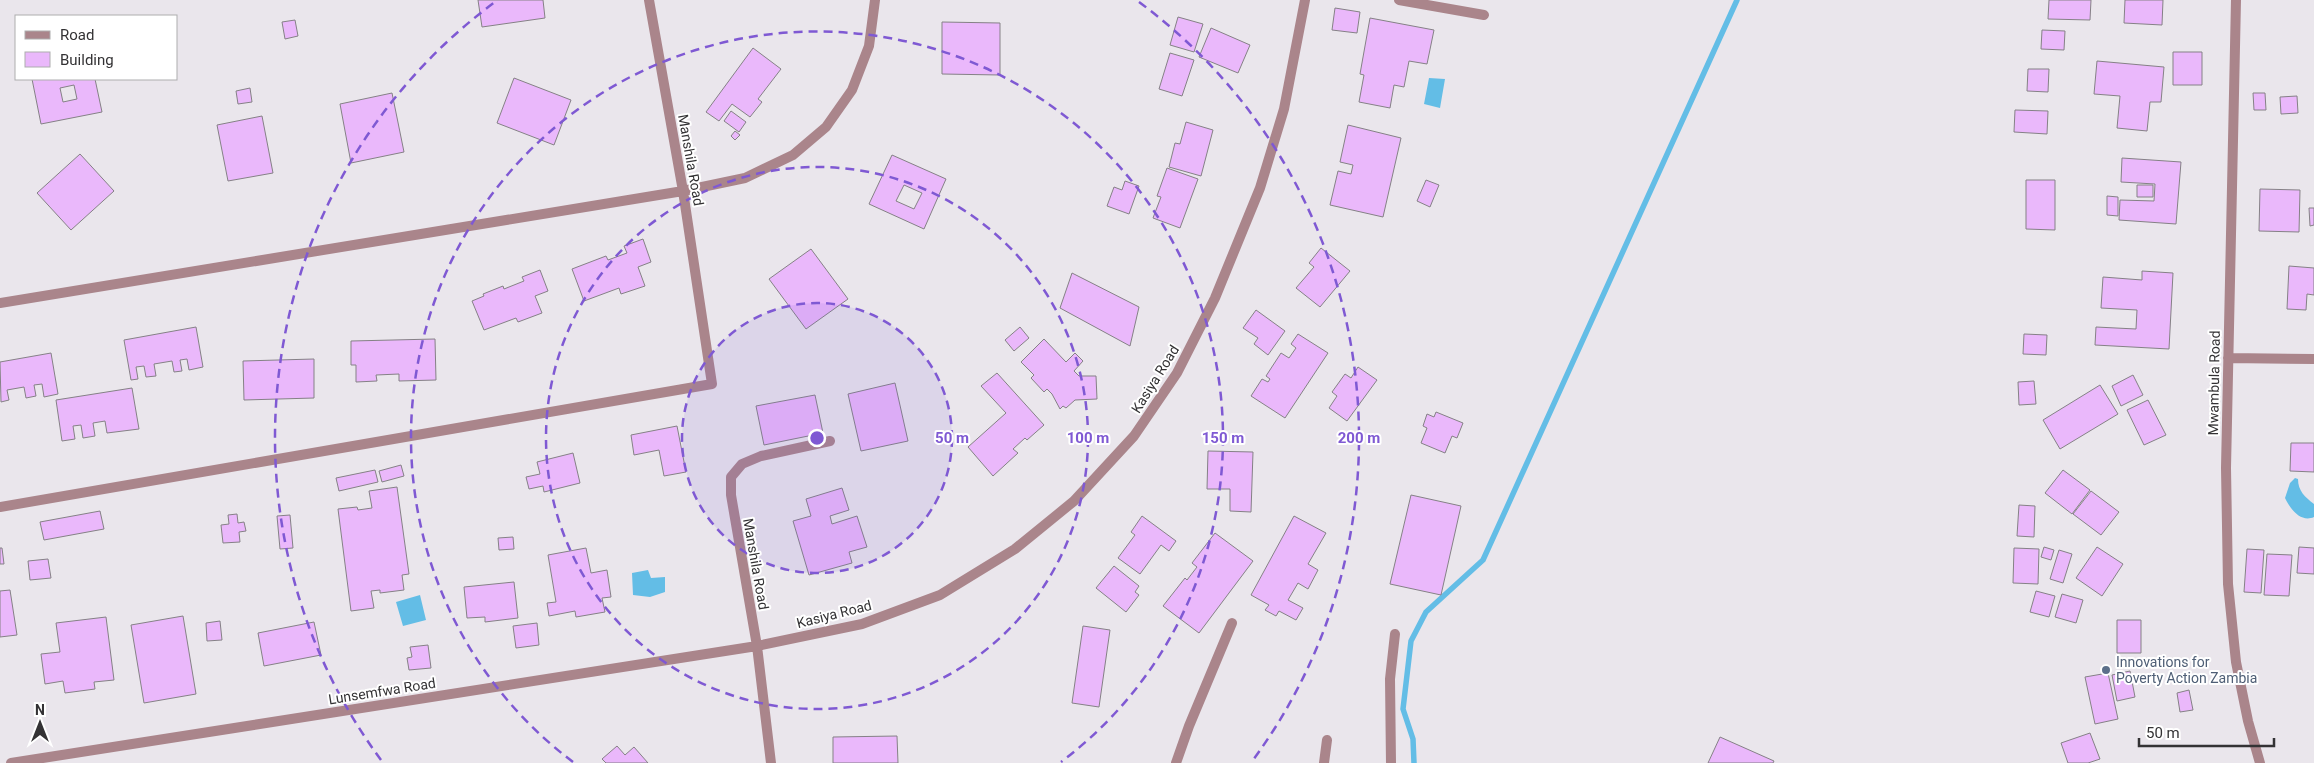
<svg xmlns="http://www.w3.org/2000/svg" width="2314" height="763" font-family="Roboto,sans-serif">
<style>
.water{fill:#63bde6}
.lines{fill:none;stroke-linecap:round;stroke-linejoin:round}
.stream{stroke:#63bde6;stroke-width:5.5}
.building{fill:#eab8fb;stroke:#858186;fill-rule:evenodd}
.street{stroke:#aa858b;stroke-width:10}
.ring{fill:none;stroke:#7f59d3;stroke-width:2.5;stroke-dasharray:9 6}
.service-dot{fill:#5c6f8a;stroke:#fff;stroke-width:2}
.labels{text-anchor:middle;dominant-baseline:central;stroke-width:4;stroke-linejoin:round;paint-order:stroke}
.street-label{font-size:14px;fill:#333234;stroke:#fff}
.service-label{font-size:14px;fill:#4e5e75;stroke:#fff;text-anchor:start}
.centre{fill:#7f59d3;stroke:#fff;stroke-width:2.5}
.ring-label{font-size:15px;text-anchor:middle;font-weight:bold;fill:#7f59d3;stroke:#fff;stroke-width:4;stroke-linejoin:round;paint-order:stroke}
</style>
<rect width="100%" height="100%" fill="#eae6ec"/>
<!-- water -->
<path class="water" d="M1429,78L1445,79L1440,108L1424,104Z
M2295,478L2298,479C2298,491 2305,497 2314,504V517C2301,523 2290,509 2285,498L2290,483Z
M648,570L651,578L665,577V592L650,597L633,595L632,573Z
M420,595L426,620L403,626L396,602Z"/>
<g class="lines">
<!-- stream -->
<path class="stream" d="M1414,763L1413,739L1403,709L1411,641L1426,612L1483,560L1737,0"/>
</g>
<!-- building -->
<path class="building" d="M478,0H543L545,18L482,27Z
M2049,0H2091L2090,20L2048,19Z
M2125,0H2163L2162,25L2124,23Z
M1335,8L1360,12L1357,33L1332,30Z
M1178,17L1203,24L1194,52L1170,45Z
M1370,18L1434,30L1427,64L1409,61L1404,87L1394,85L1390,108L1359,102L1364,75L1360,74Z
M295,20L298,36L285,39L282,22Z
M942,22L1000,23V75L942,74Z
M1211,28L1250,45L1238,73L1199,57Z
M2042,30L2065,31L2064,50L2041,49Z
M753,48L781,69L758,99L762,102L750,117L732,104L719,121L706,112Z
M2173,52H2202V85H2173Z
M1170,53L1194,60L1182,96L1159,89Z
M2097,61L2164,67L2161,102H2150L2147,131L2117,128L2120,96L2094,94Z
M2028,69H2049L2048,92L2027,91Z
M514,78L571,100L554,145L497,123Z
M32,79H95L102,112L41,124ZM74,85L77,99L63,102L60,88Z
M250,88L252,102L238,104L236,91Z
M392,93L404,152L351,163L340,104Z
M2253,93H2265L2266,110H2254Z
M2297,96L2298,113L2281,114L2280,97Z
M2015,110L2048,111L2047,134L2014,132Z
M731,111L746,122L739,132L724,121Z
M262,116L273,173L228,181L217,125Z
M1186,122L1213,130L1201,176L1169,167L1175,143L1180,144Z
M1348,125L1401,138L1383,217L1330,205L1338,171L1351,174L1353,165L1340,162Z
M735,131L740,135L735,140L731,136Z
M80,154L114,191L71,230L37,193Z
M892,155L946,179L924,229L869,204ZM904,185L922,193L914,209L896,201Z
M2122,158L2181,162L2176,224L2119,220L2120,200L2154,201L2155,184L2121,182Z
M1167,168L1198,179L1180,228L1153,218L1161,197L1157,196Z
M1426,180L1439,185L1430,207L1417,201Z
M2026,180H2055V230L2026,229Z
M1125,181L1139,186L1129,214L1107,206L1114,187L1122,190Z
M2137,185H2153V197H2137Z
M2260,189L2300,190L2299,232L2259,231Z
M2107,196L2118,197V216L2107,215Z
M2309,208H2314V225L2310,226Z
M643,239L651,262L638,267L645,286L621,294L619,288L584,301L572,269L606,256L608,260L627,253L624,246Z
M1321,248L1350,271L1320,307L1296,288L1314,267L1309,263Z
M811,249L848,299L806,329L769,279Z
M2289,266L2314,268V295L2307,294L2306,310L2287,309Z
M540,270L548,291L535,296L542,313L518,322L516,318L484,330L472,301L484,296L483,294L503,286L504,289L524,281L522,277Z
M2142,271L2173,273L2169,349L2095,345L2096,327L2136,329L2137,310L2101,308L2103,277L2142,280Z
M1072,273L1139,307L1130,346L1060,308Z
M1256,310L1285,331L1268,355L1254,344L1258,338L1243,328Z
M196,327L203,367L189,370L187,359L180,360L182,371L174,372L172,361L154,364L156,376L146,377L144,366L136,367L138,379L131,380L124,340Z
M1020,327L1029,338L1014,351L1005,340Z
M1298,334L1328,353L1285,418L1251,396L1262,379L1268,382L1270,379L1266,376L1281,353L1289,358L1296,348L1291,344Z
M2024,334L2047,335L2046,355L2023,354Z
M435,339L436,380L399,381V374L376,375L377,381L356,382V365H351V341Z
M1044,339L1066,362L1075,353L1083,361L1074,371L1079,376H1096L1097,399L1075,400L1066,408L1063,406L1060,409L1052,394L1047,389L1044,392L1031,378L1034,375L1021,362Z
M51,353L58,394L44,397L42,384L34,385L36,396L26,398L24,387L7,390L9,400L1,402L0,362Z
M314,359V398L244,400L243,361Z
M1358,367L1377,380L1347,421L1329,408L1337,396L1332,392L1345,374L1351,378Z
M997,373L1044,425L1027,440L1025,438L1013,449L1018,453L993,476L968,447L1006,413L981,386Z
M2133,375L2143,395L2121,406L2112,386Z
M2034,381L2036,404L2019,405L2018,382Z
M895,383L908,441L861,451L848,394Z
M2100,385L2118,414L2060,449L2043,420Z
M132,388L139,429L107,433L105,421L93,423L95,436L83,438L81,425L73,426L75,439L62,441L56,400Z
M815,395L823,433L764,445L756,406Z
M2148,400L2166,435L2144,445L2127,410Z
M1436,412L1463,423L1457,438L1452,436L1445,453L1421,443L1427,428L1423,426L1427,414L1434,417Z
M677,426L686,472L664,476L659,450L634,455L631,435Z
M2291,443H2314V472L2290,471Z
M1208,451L1253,452L1251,512L1230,511V489H1207Z
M573,453L580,483L544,492L543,486L529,489L526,477L540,474L537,462Z
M401,465L404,476L382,482L379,471Z
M375,470L378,482L339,491L336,478Z
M2063,470L2090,490L2072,514L2045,493Z
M397,487L409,574L402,575L404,590L380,593V590L371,591L374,608L351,611L338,509L357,507L358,510L372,508L369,491Z
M842,488L849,510L830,516L832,524L857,516L867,547L849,552L852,563L809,575L793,521L811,516L806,499Z
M2091,491L2119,512L2101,535L2073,514Z
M1411,495L1461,506L1441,595L1390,584Z
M2019,505L2035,506L2034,537L2017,536Z
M100,511L104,529L44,540L40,522Z
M237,514L238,523L244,522L246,531L239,532L240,542L223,543L221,525L229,524L228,515Z
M290,515L293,548L280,549L277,516Z
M1142,516L1176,541L1169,551L1161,545L1140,574L1118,558L1135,535L1131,532Z
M1294,516L1326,533L1308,564L1318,570L1308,589L1298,583L1288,600L1303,608L1296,620L1279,611L1276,616L1265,610L1269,605L1251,595Z
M1215,533L1253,561L1199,633L1163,606L1185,578L1187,580L1197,567L1192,563Z
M513,537L514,549L499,550L498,538Z
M2044,547L2054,550L2051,560L2041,557Z
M2097,547L2123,564L2102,596L2076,578Z
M2299,547L2314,548V574L2297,573Z
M0,548H2L4,564H0Z
M586,548L591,573L607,570L611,597L602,598L605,612L576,617L575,611L549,616L547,603L556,602L548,555Z
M2014,548L2039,549L2038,584L2013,583Z
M2247,549L2264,550L2261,593L2244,592Z
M2059,550L2072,554L2063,583L2050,579Z
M2267,554L2292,555L2289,596L2264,595Z
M48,559L51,578L30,580L28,561Z
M1114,566L1139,586L1135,592L1139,595L1126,612L1096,588Z
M514,582L518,618L485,622V617L467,618L464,587Z
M10,590L17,635L0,637V591Z
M2036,591L2055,596L2049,617L2030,612Z
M2062,594L2083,600L2076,623L2055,617Z
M183,616L196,694L144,703L131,625Z
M106,617L114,680L94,682L95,689L65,693L63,681L45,684L41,654L60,652L56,623Z
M2117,620H2141V653H2117Z
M220,621L222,640L207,641L206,623Z
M314,622L321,655L264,666L258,633Z
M537,623L539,645L516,648L513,626Z
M1083,626L1110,630L1099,707L1072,703Z
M428,645L431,668L409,670L407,658L412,657L410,647Z
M2130,671L2135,697L2117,701L2112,675Z
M2108,673L2118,719L2095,724L2085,677Z
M2189,690L2193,710L2180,712L2177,693Z
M2090,733L2100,759L2088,763H2068L2061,743Z
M897,736L898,763H833V737Z
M1720,737L1774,761L1773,763H1708Z
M617,746L625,755L634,747L648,763H606L602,759Z"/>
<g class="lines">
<!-- street -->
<path class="street" d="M1399,0L1484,15
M2236,0L2226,468L2228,584L2236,662L2248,721L2260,763
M0,303L683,191L745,178L793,155L826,127L852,90L869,46L875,0
M2228,358L2314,359
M0,507L712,384L683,191L649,0
M11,763L757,646L862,624L940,595L1015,549L1074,501L1134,436L1177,373L1215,298L1260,188L1284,109L1305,0
M771,763L757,646L731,495V477L742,464L761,456L830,441
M1176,763L1189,726L1232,623
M1324,763L1327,740
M1391,763L1390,679L1395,634"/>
</g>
<!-- distance rings -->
<circle cx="817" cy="438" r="135" fill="#7f59d3" fill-opacity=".12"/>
<g class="ring">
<circle cx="817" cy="438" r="135"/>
<circle cx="817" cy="438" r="271"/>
<path d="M573 762A406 406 0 1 1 1061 762"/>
<path d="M381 760A542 542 0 0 1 495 2M1139 2A542 542 0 0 1 1253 760"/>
</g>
<!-- markers -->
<circle class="service-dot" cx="2106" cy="670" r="5"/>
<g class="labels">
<!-- street labels -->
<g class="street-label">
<text transform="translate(691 160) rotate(80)">Manshila Road</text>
<text transform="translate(1155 379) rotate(-58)">Kasiya Road</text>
<text transform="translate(2214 383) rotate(-89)">Mwambula Road</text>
<text transform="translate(756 564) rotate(80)">Manshila Road</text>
<text transform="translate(834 614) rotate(-14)">Kasiya Road</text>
<text transform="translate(382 691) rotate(-9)">Lunsemfwa Road</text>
</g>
<!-- service labels -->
<g class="service-label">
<text x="2116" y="662">Innovations for<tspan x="2116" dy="16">Poverty Action Zambia</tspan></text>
</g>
</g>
<circle cx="817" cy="438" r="8" class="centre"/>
<g class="ring-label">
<text x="952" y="443">50 m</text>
<text x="1088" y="443">100 m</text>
<text x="1223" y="443">150 m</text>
<text x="1359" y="443">200 m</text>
</g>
<!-- legend -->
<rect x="15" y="15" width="162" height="65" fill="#ffffff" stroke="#adadae"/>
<rect x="25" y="31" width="25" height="8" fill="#aa858b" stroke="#adadae"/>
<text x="60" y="40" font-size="15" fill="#333234">Road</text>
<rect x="25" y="52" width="25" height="15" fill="#eab8fb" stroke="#adadae"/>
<text x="60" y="65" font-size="15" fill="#333234">Building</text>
<!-- north arrow -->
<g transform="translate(40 723)" stroke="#ffffff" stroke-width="4" paint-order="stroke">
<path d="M0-4L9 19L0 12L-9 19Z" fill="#333234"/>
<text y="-8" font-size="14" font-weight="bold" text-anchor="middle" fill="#333234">N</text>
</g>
<!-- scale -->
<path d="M2139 738v8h135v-8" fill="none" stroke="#333234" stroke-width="2.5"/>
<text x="2146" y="738" font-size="15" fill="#333234" stroke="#ffffff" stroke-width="4" paint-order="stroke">50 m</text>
</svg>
